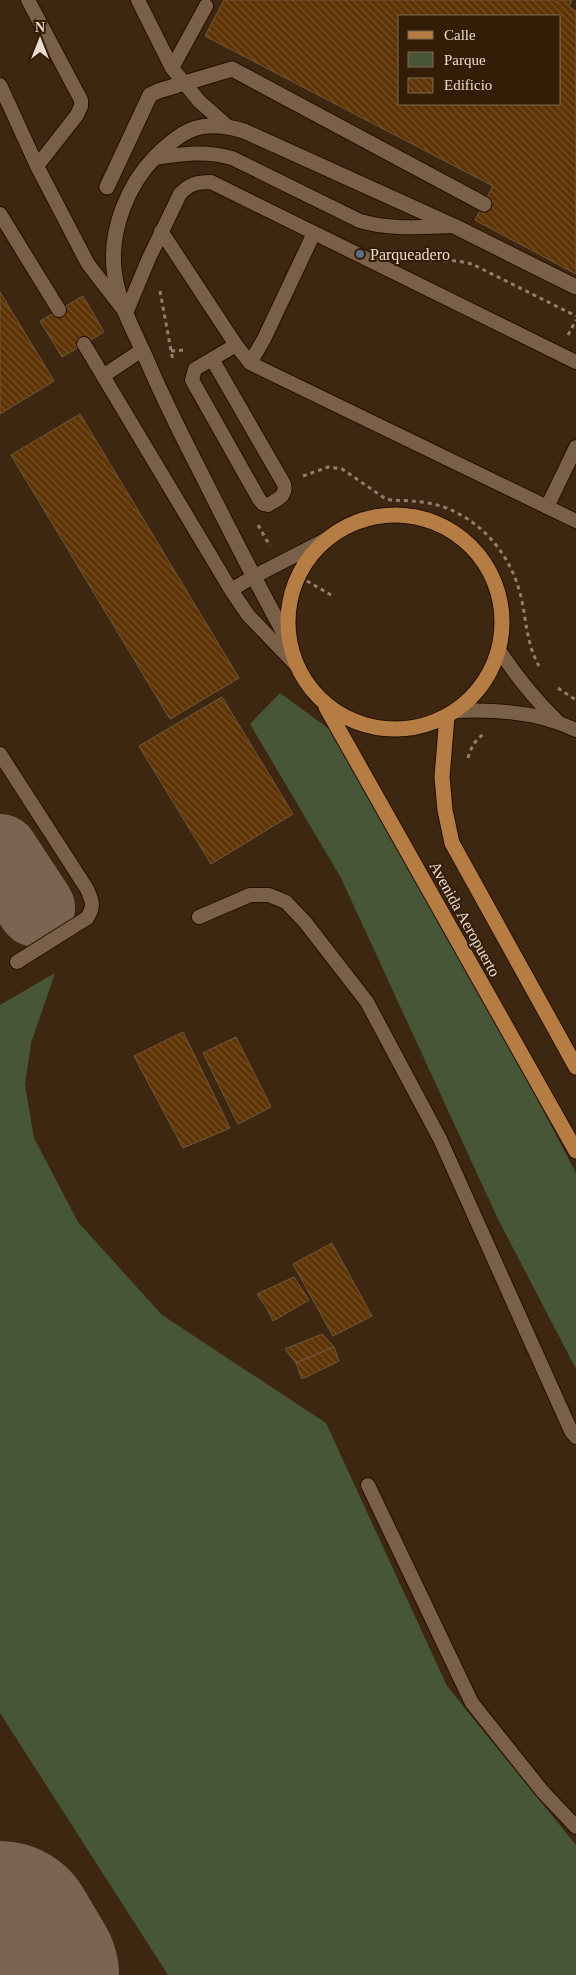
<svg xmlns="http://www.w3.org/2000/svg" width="576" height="1975" font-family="Georgia,serif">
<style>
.green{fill:#465637}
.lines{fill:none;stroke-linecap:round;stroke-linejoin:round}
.taxiway{stroke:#796552;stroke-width:78}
.runway{stroke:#796552;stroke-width:194}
.building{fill:url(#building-back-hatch);stroke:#715740;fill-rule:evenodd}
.lane-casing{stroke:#240f00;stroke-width:16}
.street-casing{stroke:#240f00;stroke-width:17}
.primary-casing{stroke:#240f00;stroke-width:17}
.path{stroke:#917e6c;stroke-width:3;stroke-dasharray:4 4;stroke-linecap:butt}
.lane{stroke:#7a6048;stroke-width:14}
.street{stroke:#7a6048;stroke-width:15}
.primary{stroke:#b57d44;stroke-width:15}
.service-dot{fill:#5c6f8a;stroke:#331d06;stroke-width:2}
.labels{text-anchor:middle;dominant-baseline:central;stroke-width:4;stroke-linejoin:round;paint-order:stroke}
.poi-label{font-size:16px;fill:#ebdccf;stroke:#331d06;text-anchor:start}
.street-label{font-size:16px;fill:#ebdccf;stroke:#331d06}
</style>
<defs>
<pattern id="building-back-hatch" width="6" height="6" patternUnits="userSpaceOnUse" patternTransform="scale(1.25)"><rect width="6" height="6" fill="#5e3405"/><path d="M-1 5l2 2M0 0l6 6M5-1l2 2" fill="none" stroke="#755128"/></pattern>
</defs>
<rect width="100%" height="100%" fill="#3e2711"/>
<!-- green -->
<path class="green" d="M280,693L336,734L377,794L576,1173V1369L498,1219L341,878L250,724Z
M55,973L31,1043L25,1085L34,1138L78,1222L162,1315L326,1423L447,1686L576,1845V1975H168L0,1713V1005Z"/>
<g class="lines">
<!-- taxiway -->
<path class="taxiway" d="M0,853L36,908"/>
<!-- runway -->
<path class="runway" d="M0,1938L22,1975"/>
</g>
<!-- building -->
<path class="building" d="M224,0H553L557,2L558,0H572L569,7L576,11V274L475,220L493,186L205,36ZM400,16H560V104H400Z
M0,292L54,381L0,414Z
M83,296L104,332L62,357L40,321Z
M80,414L239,678L170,719L11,455Z
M222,697L293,814L211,864L139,746Z
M183,1032L230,1128L183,1148L134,1056Z
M236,1037L271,1107L238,1124L203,1053Z
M332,1243L372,1316L333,1336L293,1264Z
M294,1277L309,1300L273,1321L266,1307L257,1294Z
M322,1334L334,1347L296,1363L285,1349Z
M334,1347L339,1361L302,1379L296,1363Z"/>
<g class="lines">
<!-- lane casing -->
<g class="lane-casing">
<path id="lane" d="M28,0L81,100V106L77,115L37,166
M138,0L172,68L199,101L226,125
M172,68L206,6
M0,85L37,166L88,264L126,313L149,258L180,194C189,184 197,182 211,182L576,362
M154,158C181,154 205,150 232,158L360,221C391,230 421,227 454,226
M0,214L59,310
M161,231L236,345L250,363L576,521
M84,344L231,590L248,615L296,665
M212,359L284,484C287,496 278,499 268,505L263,504L259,499L192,380L195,369L236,345
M250,363L264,339L314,233
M103,376L142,350
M547,507L576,447
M231,590L253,577L325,540
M499,650C516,676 534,698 556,720
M456,711C496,709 539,712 576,730
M0,754L87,889C92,901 95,906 87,918L17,962
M199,917L250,895H269L286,902L305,922L367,1002L440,1139L571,1431L576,1437
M368,1485L472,1703L543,1792L576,1827"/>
</g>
<!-- street casing -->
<g class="street-casing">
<path id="street" d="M107,187L150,95L158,91L232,69L484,204
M289,642C259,588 231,533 203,477C183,438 163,399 146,358C133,329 117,301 114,269C110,229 128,184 156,156C185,127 204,119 244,131L454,226L576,287"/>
</g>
<!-- primary casing -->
<g class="primary-casing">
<path id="primary" d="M288 622a107 107 0 1 1 214 0a107 107 0 1 1-214 0Z
M326,707L576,1151
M447,716L442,777L445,810L452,843L576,1067"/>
</g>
<!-- path -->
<path class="path" d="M420,260L458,261L472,264L576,316
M160,291L173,361
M568,335L576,320
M171,351L184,350
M303,476L328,467L342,469L386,499C394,501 403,500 412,501C424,502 437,504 449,509C486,525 512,558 521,597C527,623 526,642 539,666
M258,525L270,546
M300,577L331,595
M558,688L576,700
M468,758C471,747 475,740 485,733"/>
<!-- lane -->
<use href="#lane" class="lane"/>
<!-- street -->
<use href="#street" class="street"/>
<!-- primary -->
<use href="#primary" class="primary"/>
</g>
<!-- markers -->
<circle class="service-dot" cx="360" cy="254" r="5"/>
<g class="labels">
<!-- poi labels -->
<g class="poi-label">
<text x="370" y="254">Parqueadero</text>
</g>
<!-- street labels -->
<g class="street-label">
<text transform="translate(465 919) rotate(61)">Avenida Aeropuerto</text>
</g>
</g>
<!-- legend -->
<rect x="398" y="15" width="162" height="90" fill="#331d06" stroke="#7d6956"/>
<rect x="408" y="31" width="25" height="8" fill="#b57d44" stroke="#7d6956"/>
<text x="444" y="40" font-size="15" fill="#ebdccf">Calle</text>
<rect x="408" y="52" width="25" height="15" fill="#465637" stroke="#7d6956"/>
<text x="444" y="65" font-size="15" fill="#ebdccf">Parque</text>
<rect x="408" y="78" width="25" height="15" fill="url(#building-back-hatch)" stroke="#7d6956"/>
<text x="444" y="90" font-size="15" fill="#ebdccf">Edificio</text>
<!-- north arrow -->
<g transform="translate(40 40)" stroke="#331d06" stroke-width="4" paint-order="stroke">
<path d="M0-4L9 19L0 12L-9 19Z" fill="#ebdccf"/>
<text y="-8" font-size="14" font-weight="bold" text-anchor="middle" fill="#ebdccf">N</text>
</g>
</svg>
